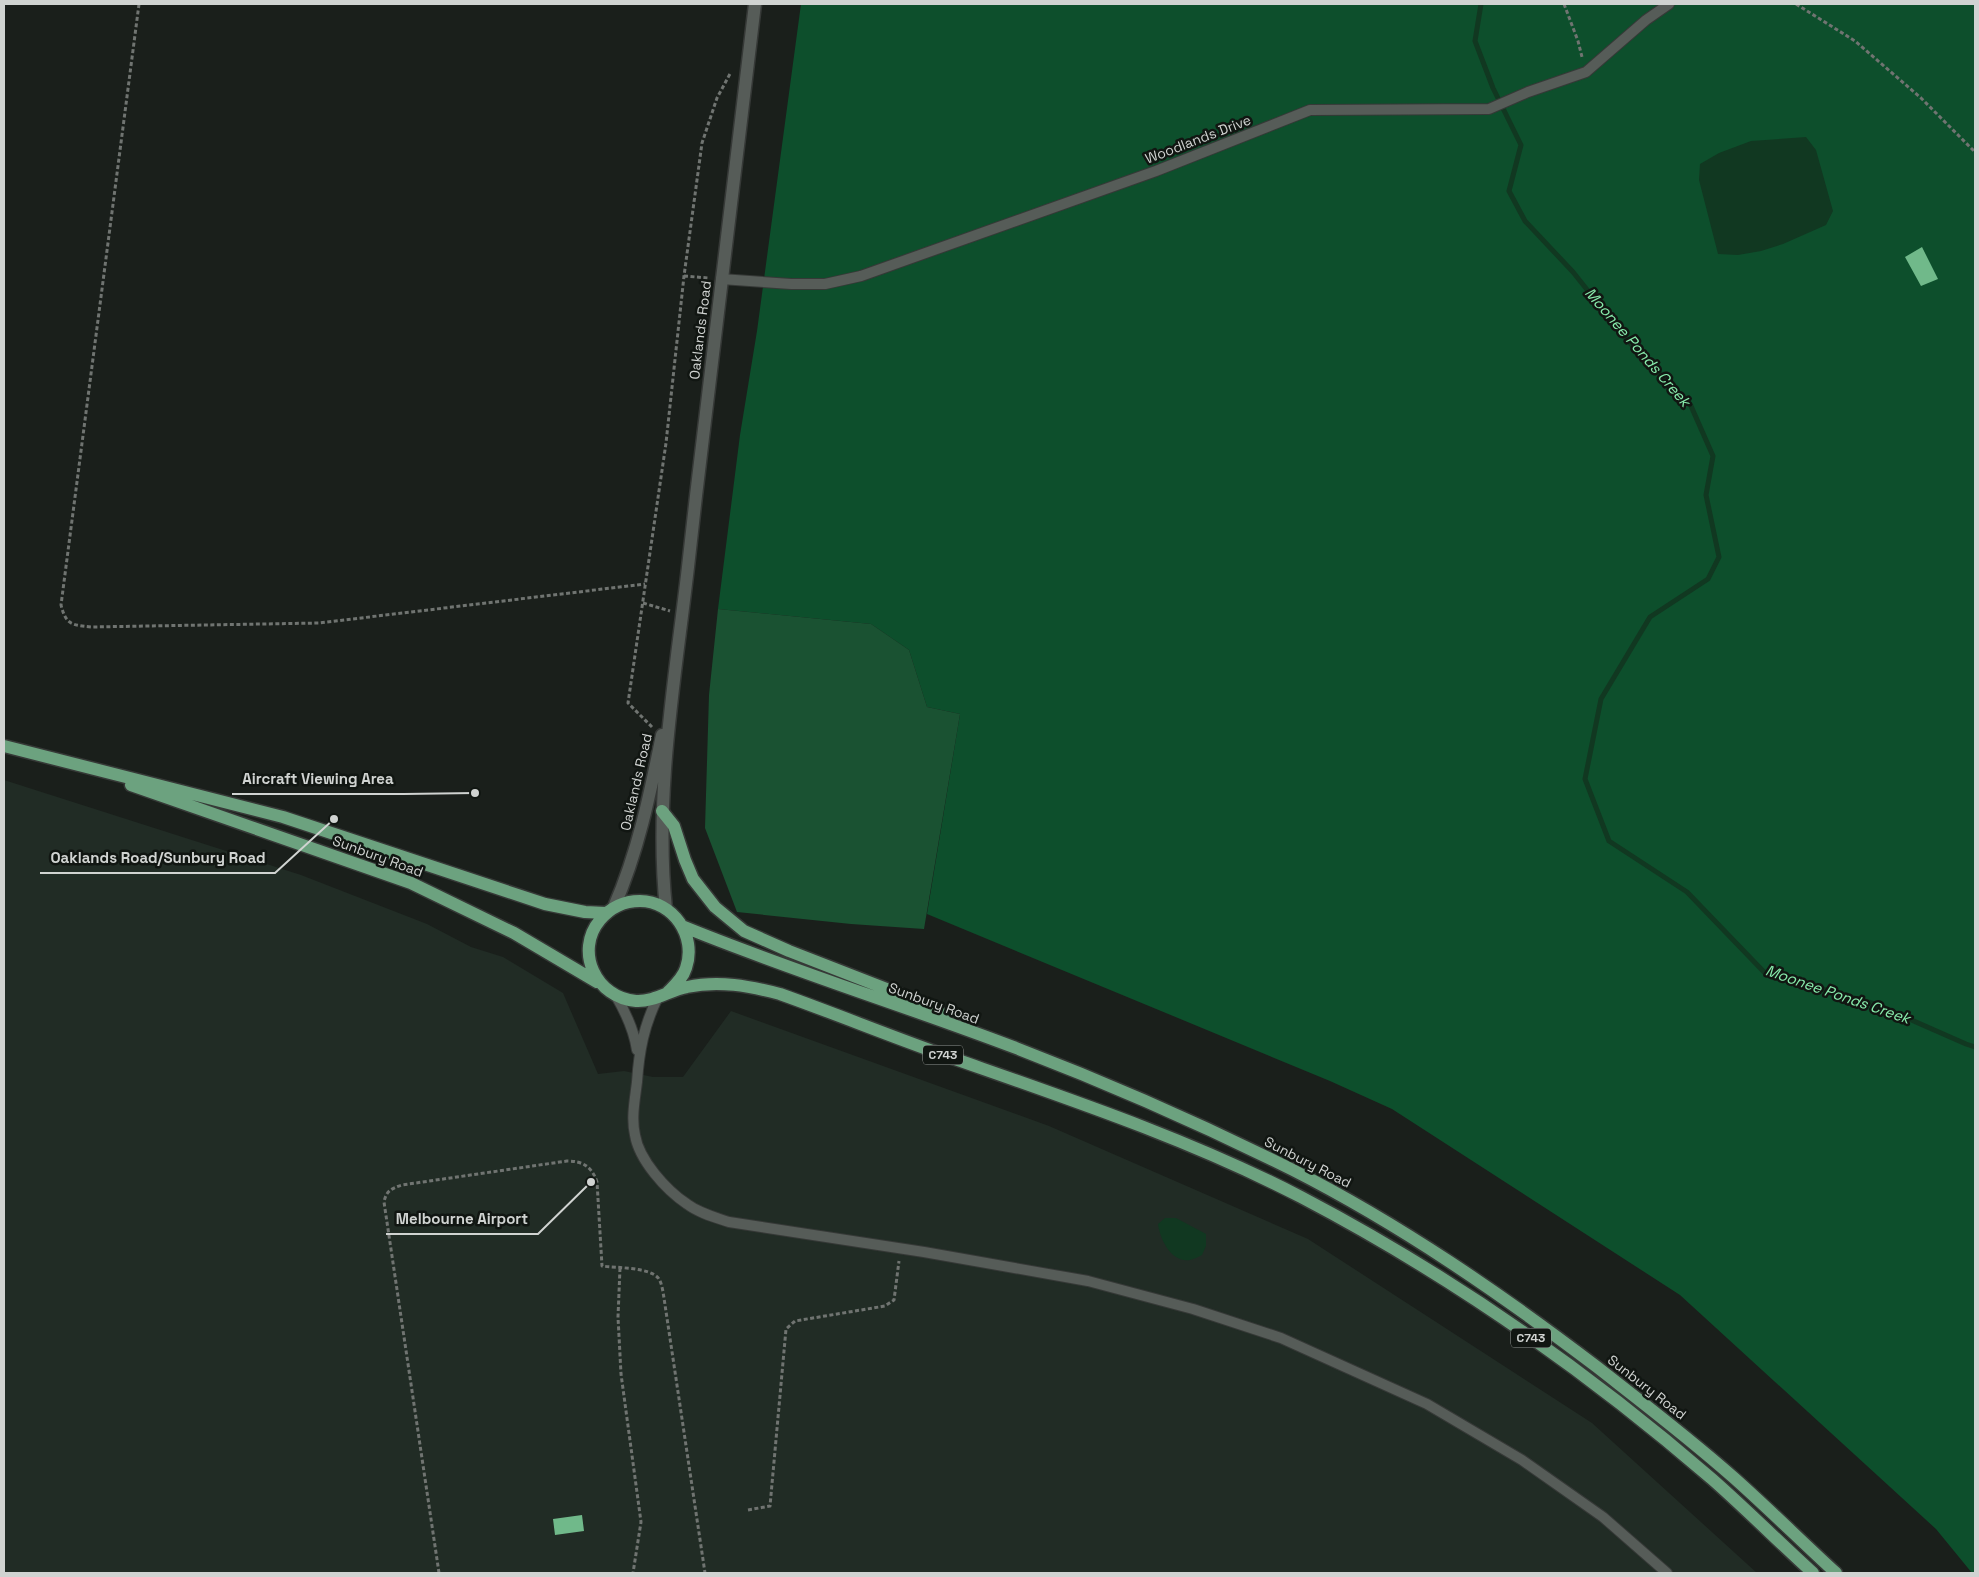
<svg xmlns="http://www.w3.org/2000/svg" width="1979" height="1577" font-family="'Space Grotesk',sans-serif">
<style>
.built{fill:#212c25}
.green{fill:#0d4f2c}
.forest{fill:#1a5232}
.water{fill:#113821}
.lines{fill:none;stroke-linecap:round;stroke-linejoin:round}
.stream{stroke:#113821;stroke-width:5}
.building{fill:#70b98a}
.lane-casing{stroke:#363937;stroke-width:12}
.secondary-casing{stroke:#363937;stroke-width:15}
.primary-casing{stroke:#363937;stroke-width:15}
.path{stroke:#707471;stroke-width:3;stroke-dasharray:4 2.5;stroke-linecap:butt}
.lane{stroke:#565c58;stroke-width:10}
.secondary{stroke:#565c58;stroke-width:12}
.primary{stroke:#6ca27f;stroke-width:12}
.labels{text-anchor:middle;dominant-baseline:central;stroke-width:5;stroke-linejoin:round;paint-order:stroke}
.shield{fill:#111612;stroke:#979a98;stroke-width:1}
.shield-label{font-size:12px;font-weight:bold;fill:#d0d3d1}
.street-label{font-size:14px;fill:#d0d3d1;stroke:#111612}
.water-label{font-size:15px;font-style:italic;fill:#89edad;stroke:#111612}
.leader{fill:none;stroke:#d0d3d1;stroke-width:2}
.callout-dot{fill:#d0d3d1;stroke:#111612;stroke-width:2}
.callout-label{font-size:15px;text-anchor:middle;font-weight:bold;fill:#d0d3d1;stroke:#111612;stroke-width:5;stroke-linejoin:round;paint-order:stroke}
</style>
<rect width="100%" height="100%" fill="#1a1f1b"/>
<!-- built -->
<path class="built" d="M4,780L301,875L427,924L471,947L503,957L563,993L598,1074L624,1071L653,1077H683L731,1011L1049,1126L1308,1239L1592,1423L1757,1573H4Z"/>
<!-- green -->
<path class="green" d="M801,4H1975V1573H1972L1936,1529L1680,1295L1392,1109L1330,1081L927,914L960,714L927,707L909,650L871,624L718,609L740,435L757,331Z"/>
<!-- forest -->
<path class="forest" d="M718,609L871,624L909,650L927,707L960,714L924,929L851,924L737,912L705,828L709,695Z"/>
<!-- water -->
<path class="water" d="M1806,137L1816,150L1833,211L1826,225L1783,244L1761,251L1738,255L1718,254L1699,180L1700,164L1719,153L1751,141Z
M1165,1218H1176L1206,1234V1246L1202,1255C1198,1257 1194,1259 1190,1260C1171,1263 1160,1239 1158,1224Z"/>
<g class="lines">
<!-- stream -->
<path class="stream" d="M1481,4L1475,41L1493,88L1521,145L1509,191L1525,221L1573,272L1627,340L1691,406L1713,456L1706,495L1719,557L1708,579L1650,617L1601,699L1585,779L1609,841L1687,892L1764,972L1875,1004L1966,1044L1975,1047"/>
</g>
<!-- building -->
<path class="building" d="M1922,247L1938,279L1921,286L1905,257Z
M582,1515L584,1531L555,1535L553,1519Z"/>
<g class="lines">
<!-- lane casing -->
<g class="lane-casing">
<path id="lane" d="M721,279L791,284H825L861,276L1156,171L1310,110L1489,109L1528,92L1586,72L1646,20L1669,4
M616,996C626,1013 634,1030 637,1050
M658,997C644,1025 639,1051 637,1082C635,1099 631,1118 635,1135C639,1160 666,1190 687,1204C699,1213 714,1217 729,1222L924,1252L1088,1281L1193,1309L1281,1338L1427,1404L1522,1460L1603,1517L1667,1573"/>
</g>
<!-- secondary casing -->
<g class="secondary-casing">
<path id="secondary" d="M614,907C638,852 650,794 662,735
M666,909C654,795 675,680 688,567C709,379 731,191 755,4"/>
</g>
<!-- primary casing -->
<g class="primary-casing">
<path id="primary" d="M4,746L283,817L545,904L585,912L606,913
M131,785L411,883L514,933L597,982
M662,811L674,826L685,860L693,879L715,907L744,931L789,951L897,993L944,1015
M682,926C792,971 906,1006 1016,1048C1110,1084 1203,1125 1293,1170C1401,1225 1501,1294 1597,1367C1643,1403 1689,1438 1733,1477C1768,1508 1801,1541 1836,1573
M668,992C675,985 683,978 686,968C697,936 673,901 640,901C624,901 610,908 600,920C574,951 596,998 636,1001C654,1002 670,990 687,987C719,980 749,986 780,994C839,1015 897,1039 955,1059C1072,1100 1191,1140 1301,1197C1448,1274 1586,1370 1712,1479C1746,1509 1779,1542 1813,1573"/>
</g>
<!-- path -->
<path class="path" d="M139,4L61,605C66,625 72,625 91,627L319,623L645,584
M1564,4L1578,41L1582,57
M1796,4L1855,41L1921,98L1975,152
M684,276L708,278
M643,603L670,611
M652,727L628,703L666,443L684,276L702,143L717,98L731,72
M620,1268L618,1317L621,1374L641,1522L633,1573
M748,1510L770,1506L786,1329L795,1321L885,1306L894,1300L899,1261
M439,1573L384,1202C386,1191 392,1188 402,1185L567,1161C583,1161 592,1167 597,1182L602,1266C616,1268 651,1267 659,1279C662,1284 663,1292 664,1298L705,1573"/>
<!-- lane -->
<use href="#lane" class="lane"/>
<!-- secondary -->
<use href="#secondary" class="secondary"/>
<!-- primary -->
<use href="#primary" class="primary"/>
</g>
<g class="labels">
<!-- shield labels -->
<g class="shield">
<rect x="923" y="1045.5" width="40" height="19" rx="4"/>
<rect x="1511" y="1328.5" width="40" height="19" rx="4"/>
</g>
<g class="shield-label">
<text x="943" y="1055">C743</text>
<text x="1531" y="1338">C743</text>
</g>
<!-- street labels -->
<g class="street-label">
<text transform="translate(1198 139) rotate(-21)">Woodlands Drive</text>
<text transform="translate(700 330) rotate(-83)">Oaklands Road</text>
<text transform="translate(636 782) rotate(-77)">Oaklands Road</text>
<text transform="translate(378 856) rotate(20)">Sunbury Road</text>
<text transform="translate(934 1003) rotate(20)">Sunbury Road</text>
<text transform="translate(1308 1162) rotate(27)">Sunbury Road</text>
<text transform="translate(1647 1387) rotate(38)">Sunbury Road</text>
</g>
<!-- water labels -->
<g class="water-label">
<text transform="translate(1638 347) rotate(49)">Moonee Ponds Creek</text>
<text transform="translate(1838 994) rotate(19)">Moonee Ponds Creek</text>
</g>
</g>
<!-- callouts -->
<path class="leader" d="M475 793L404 794H232M334 819L275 873H40M591 1182L538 1234H386"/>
<g class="callout-dot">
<circle cx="475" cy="793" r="5"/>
<circle cx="334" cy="819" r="5"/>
<circle cx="591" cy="1182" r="5"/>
</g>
<g class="callout-label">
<text x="318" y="784">Aircraft Viewing Area</text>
<text x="158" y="863">Oaklands Road/Sunbury Road</text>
<text x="462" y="1224">Melbourne Airport</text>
</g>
<!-- border -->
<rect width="1979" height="1577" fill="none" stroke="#d0d3d1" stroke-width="10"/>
</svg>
